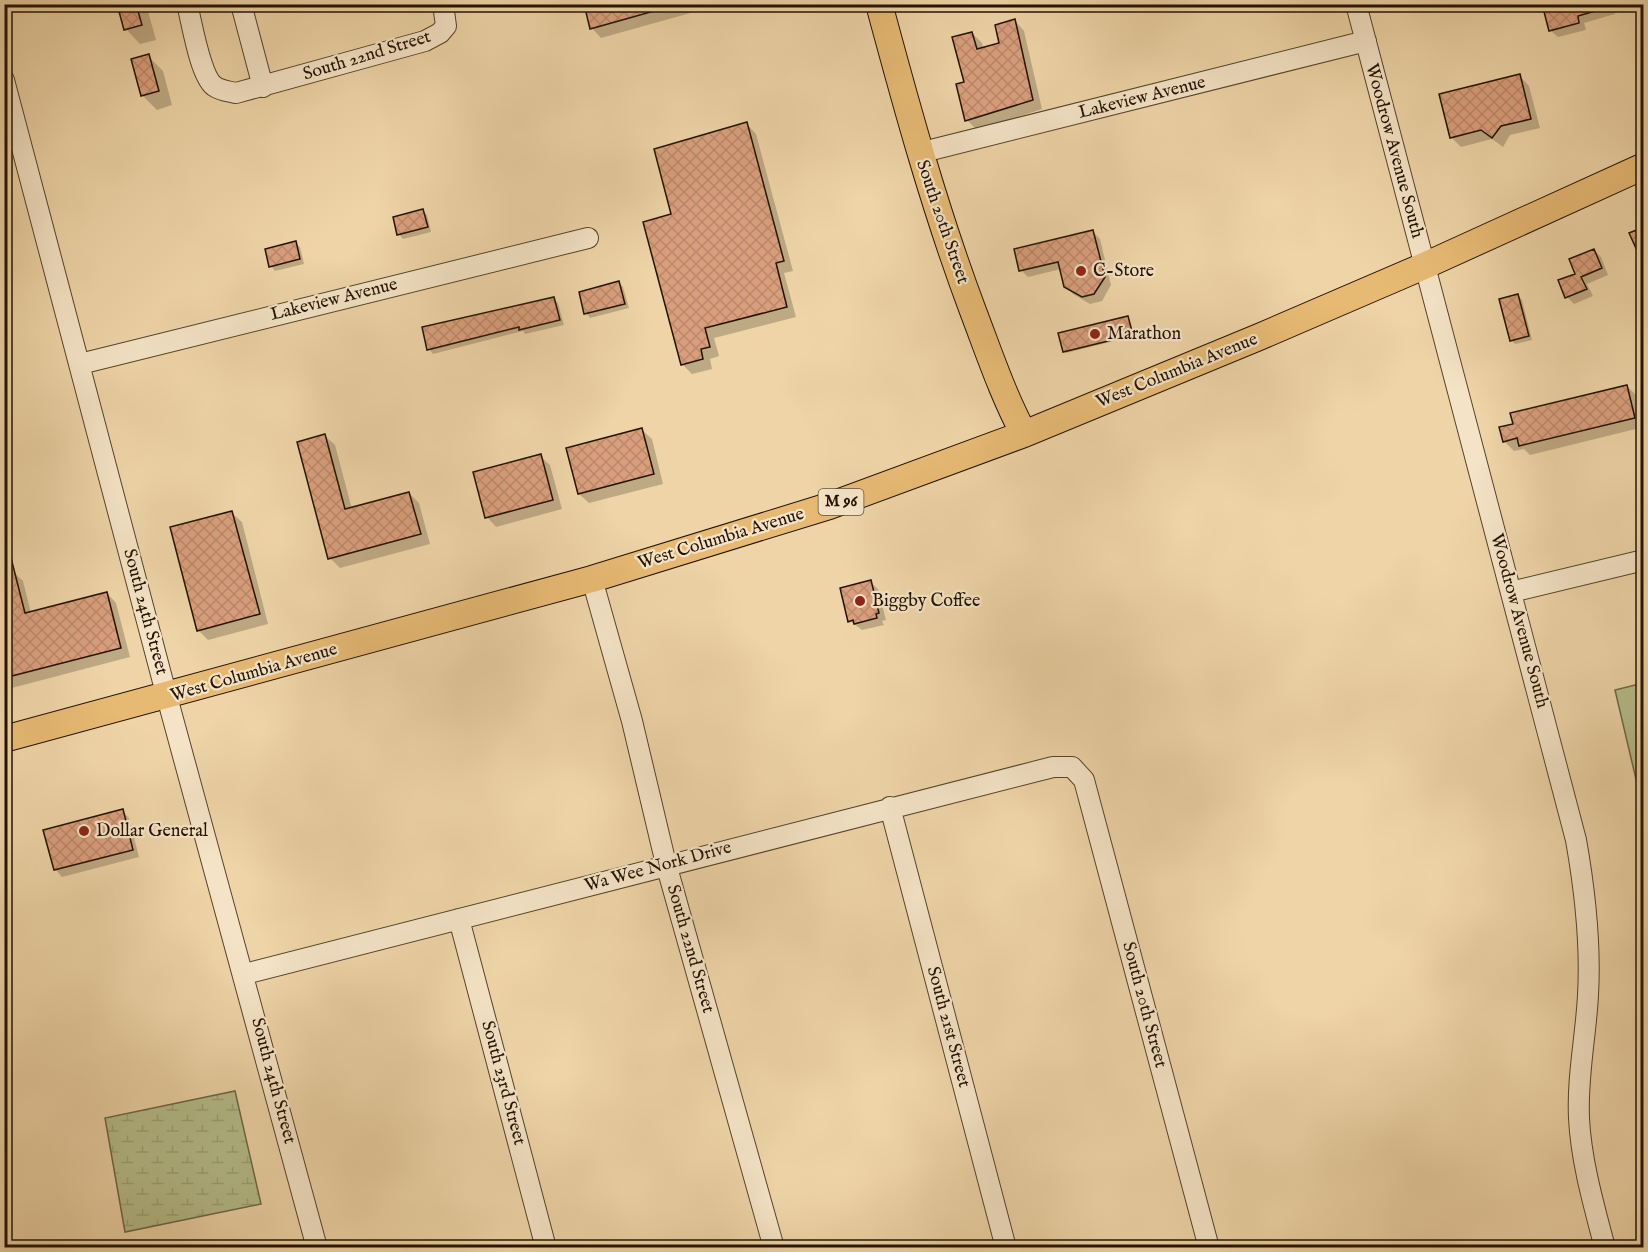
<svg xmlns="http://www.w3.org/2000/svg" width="1648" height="1252" font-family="'IM FELL English',serif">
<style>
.grass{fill:#b5bd8a;stroke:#6c6846;stroke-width:1.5}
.wetland{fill:url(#wetland-marsh);stroke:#6c6846;stroke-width:1.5}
.shadow{fill:#0003}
.building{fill:url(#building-cross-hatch);stroke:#241301;stroke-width:1.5}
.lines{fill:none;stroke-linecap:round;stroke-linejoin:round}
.minor-casing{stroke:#56432a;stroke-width:22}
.major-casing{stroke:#241301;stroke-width:28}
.minor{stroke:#f4e3c6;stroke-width:20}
.major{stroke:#e7ba74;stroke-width:26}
.poi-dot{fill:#8f2418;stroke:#f4e3c6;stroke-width:2}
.labels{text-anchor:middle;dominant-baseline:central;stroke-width:4.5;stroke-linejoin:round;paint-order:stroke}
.shield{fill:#f4e3c6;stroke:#62513c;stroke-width:1.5}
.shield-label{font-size:16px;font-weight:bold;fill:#241301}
.street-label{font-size:18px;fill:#241301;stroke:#f4e3c6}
.poi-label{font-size:18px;fill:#241301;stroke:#f4e3c6;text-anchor:start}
</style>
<defs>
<pattern id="wetland-marsh" width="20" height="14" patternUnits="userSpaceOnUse" patternTransform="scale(1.5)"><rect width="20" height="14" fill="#b5bd8a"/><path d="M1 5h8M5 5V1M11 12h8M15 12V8" fill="none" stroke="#9ca275"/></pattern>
<pattern id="building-cross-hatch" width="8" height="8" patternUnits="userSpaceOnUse" patternTransform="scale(1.5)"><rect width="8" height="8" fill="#d99f7d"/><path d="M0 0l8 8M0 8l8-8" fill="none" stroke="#ba886a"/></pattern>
</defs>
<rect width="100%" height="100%" fill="#eed4a7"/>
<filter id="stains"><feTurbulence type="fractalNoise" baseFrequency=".00333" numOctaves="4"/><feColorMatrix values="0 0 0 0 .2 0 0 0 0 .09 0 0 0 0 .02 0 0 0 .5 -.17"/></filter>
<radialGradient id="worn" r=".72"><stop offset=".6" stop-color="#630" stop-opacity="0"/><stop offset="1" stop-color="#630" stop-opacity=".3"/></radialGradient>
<!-- grass -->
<path class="grass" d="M1643,683H1644L1643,809L1615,690Z"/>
<!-- wetland -->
<path class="wetland" d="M235,1091L261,1204L125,1232L105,1118Z"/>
<!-- shadow -->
<path class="shadow" d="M119,4H146L156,40L140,44L126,29Z
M586,4H704L705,9L601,38L592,28Z
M1544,4H1613L1615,14L1584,23L1586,30L1558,37L1550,30Z
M1015,21L1024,31L1042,109L977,130L967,120L966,83L972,33L982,43L983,49L1001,44Z
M148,56L163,71L172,105L157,110L142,95Z
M1520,76L1529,86L1540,128L1510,135L1503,147L1492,139L1461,147L1451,137Z
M747,124L756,134L793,271L784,273L796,317L714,338L719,356L710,359L712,369L692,374L682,364L673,215Z
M423,211L427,215L431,232L403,239L399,234Z
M1093,232L1100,239L1111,285L1102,301L1090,304L1073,294L1065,286L1061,269L1028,277L1021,270Z
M295,243L300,247L304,264L275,271L271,266Z
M1594,250L1601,257L1608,275L1587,284L1593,296L1574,304L1567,297Z
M619,283L623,287L629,308L590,318L586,313Z
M1518,295L1522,300L1532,340L1515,344L1511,340Z
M554,299L558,303L564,325L525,334L523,331L433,354L429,349Z
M1128,317L1134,336L1066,353L1064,351Z
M1627,386L1637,396L1644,427L1530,455L1524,449L1514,451L1504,441Z
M642,430L652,439L663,484L589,503L579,494Z
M325,436L335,445L352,509L409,493L419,503L430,544L340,568L330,558Z
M540,456L550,465L562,509L496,527L487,517Z
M232,513L242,522L268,624L208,640L198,630Z
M13,572L23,581L31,613L107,593L116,603L130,657L4,690V574Z
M870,582L878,589L886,620L882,621L884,625L862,630L850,621Z
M122,811L129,818L139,857L62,877L55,869Z"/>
<!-- building -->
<path class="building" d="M117,4H136L142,25L124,30Z
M584,4H665V8L590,29Z
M1542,4H1605L1606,8L1578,16L1579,23L1549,31Z
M1015,19L1033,100L965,121L956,84L964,82L952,37L972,32L977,49L999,43L995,25Z
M149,54L159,91L141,96L131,59Z
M1520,74L1531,119L1501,126L1492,138L1481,130L1450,138L1439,94Z
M747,122L784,261L776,263L787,307L705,328L710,347L701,349L703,359L681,365L643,222L671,214L654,149Z
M423,209L428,227L397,235L393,217Z
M1644,227V266L1629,233Z
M1093,230L1105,277L1094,294L1082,297L1064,287L1058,262L1019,271L1014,249Z
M296,241L300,259L269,267L265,249Z
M1594,249L1602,268L1581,277L1587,289L1565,298L1558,280L1575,274L1569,259Z
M619,281L625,304L584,314L579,292Z
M1518,294L1529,336L1510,341L1499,299Z
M554,297L560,320L519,330V327L427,350L422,327Z
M1128,316L1133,335L1063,352L1058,333Z
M1627,385L1635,418L1519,446L1517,438L1503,442L1499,427L1513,424L1510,413Z
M642,428L654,474L578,494L566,448Z
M325,434L345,509L409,492L421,534L328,559L297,442Z
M541,454L553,500L485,518L473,472Z
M232,511L260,614L197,631L170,527Z
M4,550H9L25,613L107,592L121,648L4,678Z
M871,580L879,613L876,614L877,618L854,624L853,620L848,622L840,588Z
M123,809L133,850L54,870L43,830Z"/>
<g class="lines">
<!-- minor casing -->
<g class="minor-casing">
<path id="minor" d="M187,4C192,23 200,75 214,86C221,91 228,91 236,93L425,41L440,33L446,26L443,4
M241,4L263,87
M1356,4L1576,840C1585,891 1591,943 1588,995C1586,1036 1577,1076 1579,1118C1581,1161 1594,1206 1605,1248
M4,80L167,697L317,1248
M919,153L1366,41
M80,364L588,238
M592,579L632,721L666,864L774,1248
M1511,592L1644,560
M890,807L1006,1248
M459,919L546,1248
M245,974L1053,767H1072L1084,780L1209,1248"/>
</g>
<!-- major casing -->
<g class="major-casing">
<path id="major" d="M879,4C907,108 935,210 973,311C989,353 1003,395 1024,434
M4,739L592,579L829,506L1024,434L1259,337L1424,266L1644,166"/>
</g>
<!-- minor -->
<use href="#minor" class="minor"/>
<!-- major -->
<use href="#major" class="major"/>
</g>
<!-- markers -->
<g class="poi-dot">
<circle cx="1081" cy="271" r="6"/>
<circle cx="1095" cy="334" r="6"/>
<circle cx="860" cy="601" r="6"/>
<circle cx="84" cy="831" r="6"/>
</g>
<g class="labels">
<!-- shield labels -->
<rect class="shield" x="818.5" y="489" width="45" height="26" rx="4.5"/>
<g class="shield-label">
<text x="841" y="502">M 96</text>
</g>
<!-- street labels -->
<g class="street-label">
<text transform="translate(367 56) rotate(-17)">South 22nd Street</text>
<text transform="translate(1142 98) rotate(-14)">Lakeview Avenue</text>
<text transform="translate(1394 151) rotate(75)">Woodrow Avenue South</text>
<text transform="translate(942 222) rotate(71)">South 20th Street</text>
<text transform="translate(334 300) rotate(-14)">Lakeview Avenue</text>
<text transform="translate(1177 371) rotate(-22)">West Columbia Avenue</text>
<text transform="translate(721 539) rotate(-17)">West Columbia Avenue</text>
<text transform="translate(145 612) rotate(75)">South 24th Street</text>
<text transform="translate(1519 621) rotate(75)">Woodrow Avenue South</text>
<text transform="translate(254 673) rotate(-16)">West Columbia Avenue</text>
<text transform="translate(658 867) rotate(-15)">Wa Wee Nork Drive</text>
<text transform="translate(690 949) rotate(74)">South 22nd Street</text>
<text transform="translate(1144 1005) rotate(75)">South 20th Street</text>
<text transform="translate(948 1027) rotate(75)">South 21st Street</text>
<text transform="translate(273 1081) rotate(75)">South 24th Street</text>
<text transform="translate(503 1083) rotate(75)">South 23rd Street</text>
</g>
<!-- poi labels -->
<g class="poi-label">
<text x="1093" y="271">C-Store</text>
<text x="1107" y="334">Marathon</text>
<text x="872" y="601">Biggby Coffee</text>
<text x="96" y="831">Dollar General</text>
</g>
</g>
<!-- margin -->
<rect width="1648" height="1252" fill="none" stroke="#eed4a7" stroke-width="24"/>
<rect x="6" y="6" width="1636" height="1240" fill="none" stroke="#241301" stroke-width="3"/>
<rect x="12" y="12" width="1624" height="1228" fill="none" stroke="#241301" stroke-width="1.5"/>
<rect width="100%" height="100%" filter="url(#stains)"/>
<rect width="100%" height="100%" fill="url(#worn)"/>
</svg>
